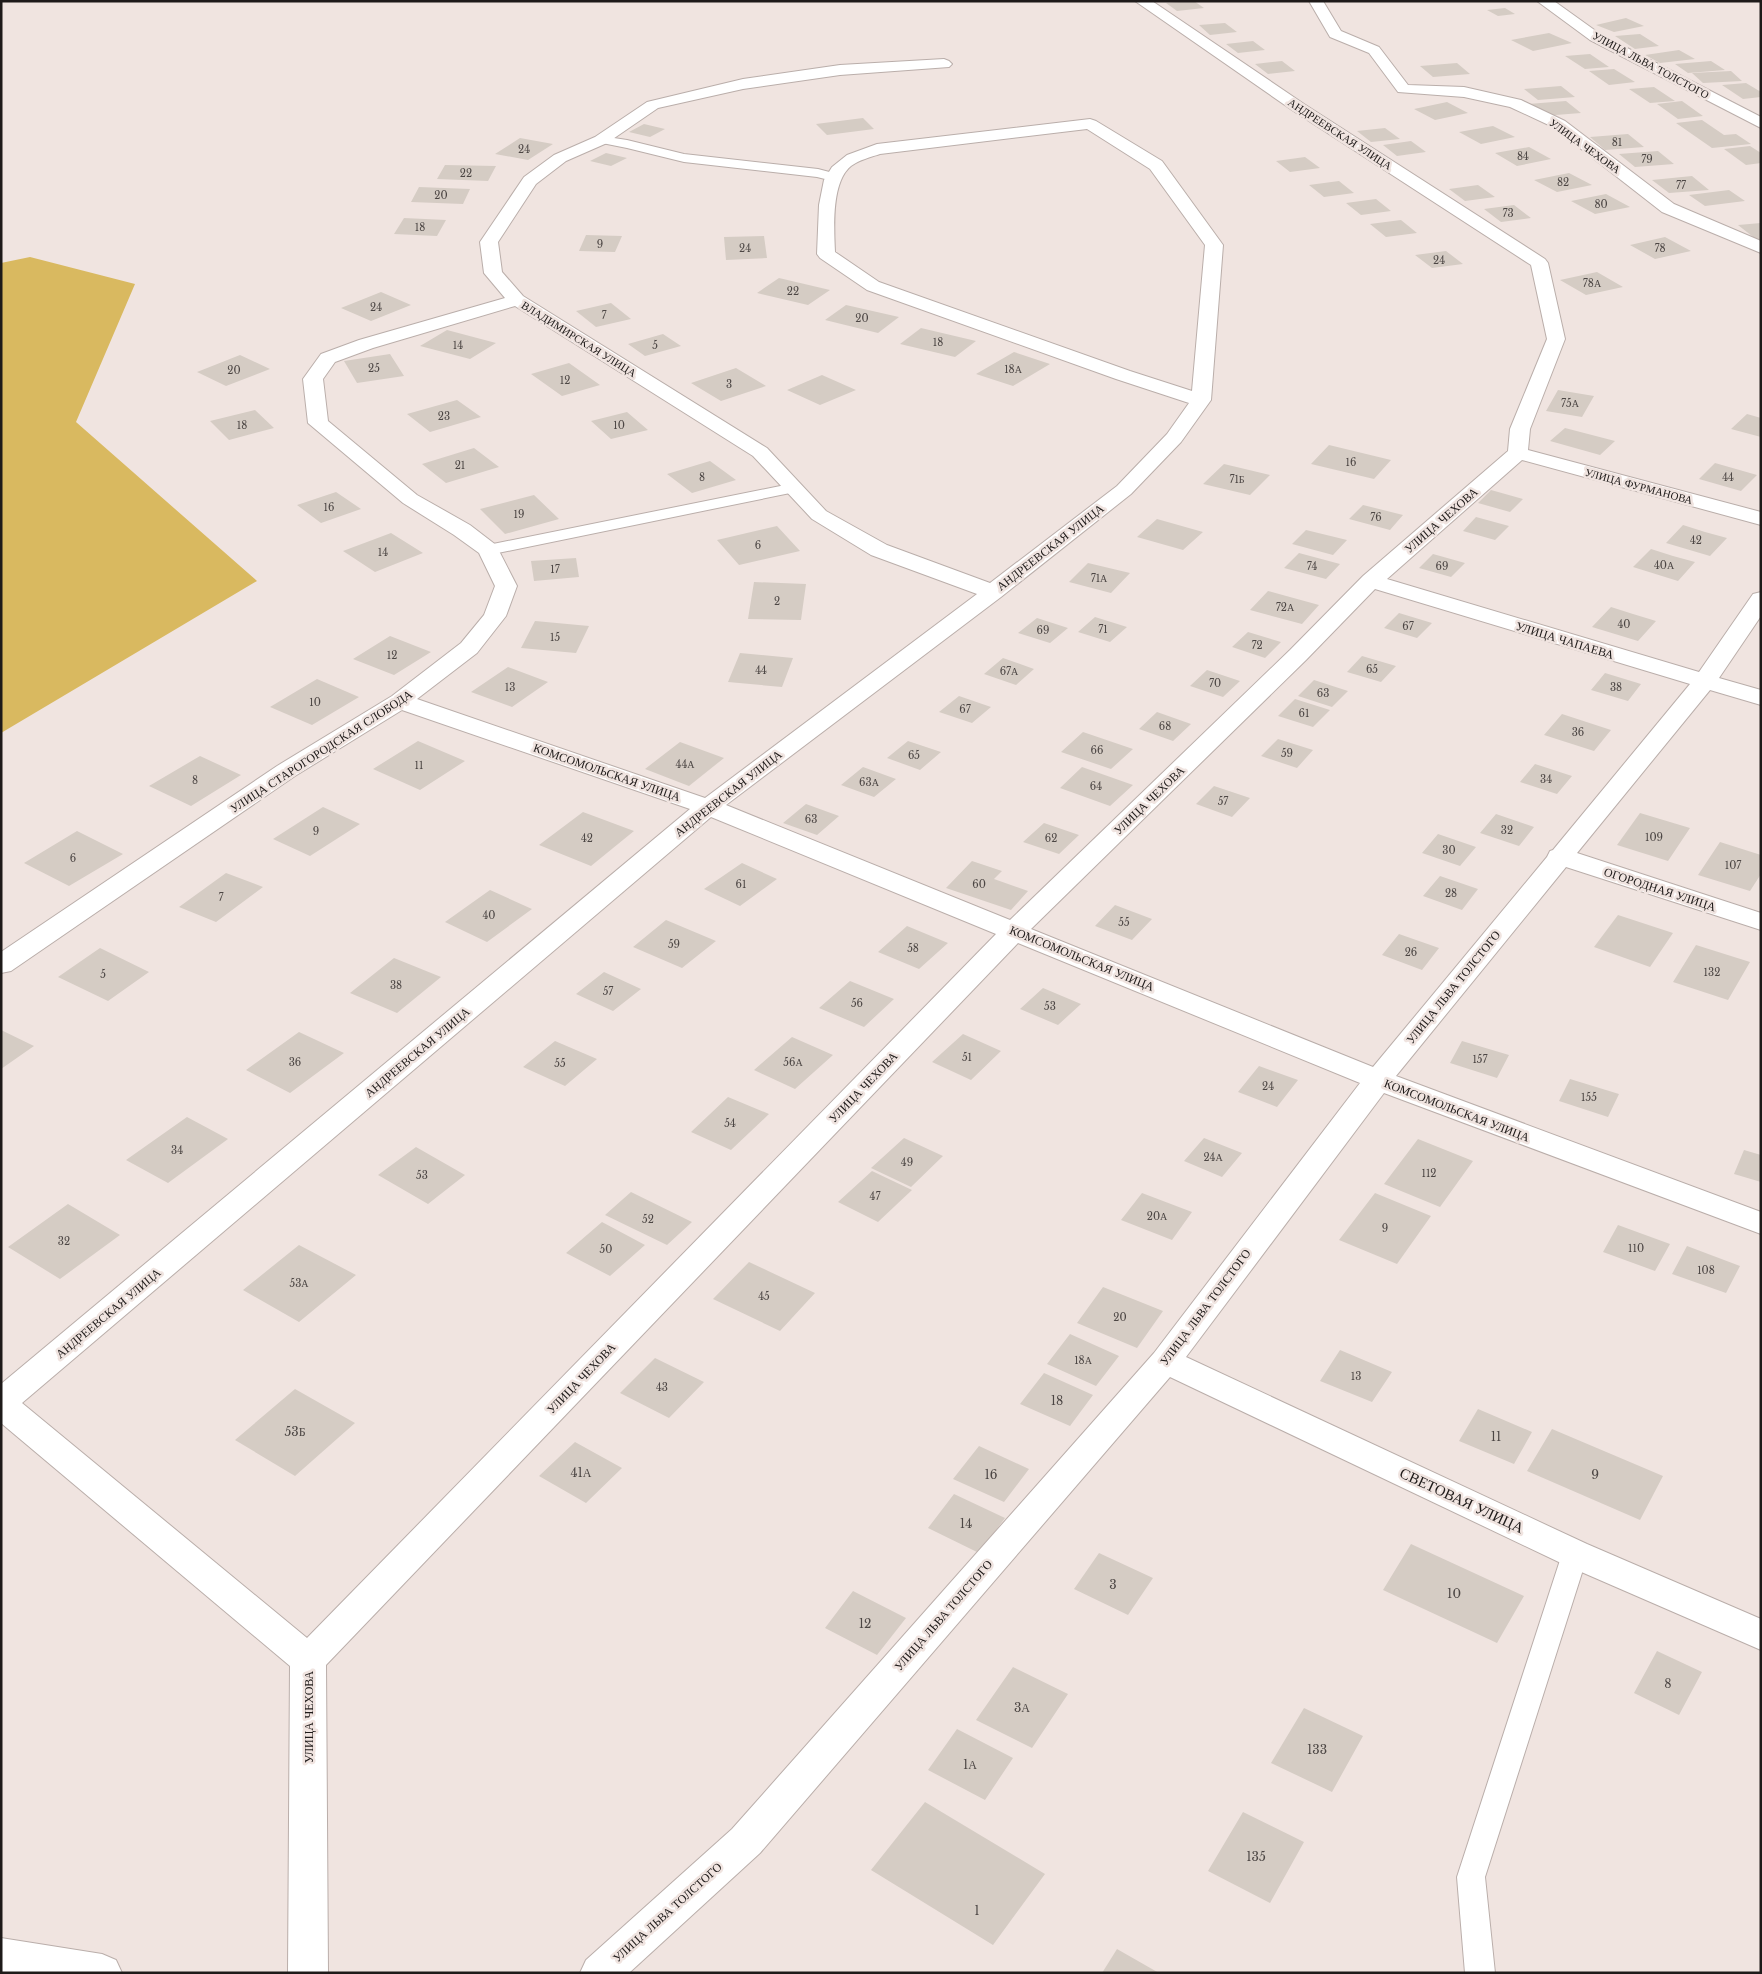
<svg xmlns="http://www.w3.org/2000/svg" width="1762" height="1974" font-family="'Libre Baskerville',serif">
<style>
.green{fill:#d9b960}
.building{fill:#d5ccc4}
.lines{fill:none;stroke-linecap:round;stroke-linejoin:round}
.lane-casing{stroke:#baaeaa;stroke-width:2}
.street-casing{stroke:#baaeaa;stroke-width:2}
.secondary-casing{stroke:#baaeaa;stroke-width:2}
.lane{fill:#fff;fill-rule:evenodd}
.street{fill:#fff;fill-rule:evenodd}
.secondary{fill:#fff;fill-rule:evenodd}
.labels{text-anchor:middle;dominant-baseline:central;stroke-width:5;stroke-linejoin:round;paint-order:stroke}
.number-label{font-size:10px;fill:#4c4644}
.far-street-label{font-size:11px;fill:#1e1a19;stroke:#f0e4e0}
.street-label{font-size:12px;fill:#1e1a19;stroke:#f0e4e0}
.near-number-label{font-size:12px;fill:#4c4644}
.near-street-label{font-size:15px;fill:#1e1a19;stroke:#f0e4e0}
</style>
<rect width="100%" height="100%" fill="#f0e4e0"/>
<!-- green -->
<path class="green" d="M30,257L135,284L76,422L257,581L1,733V263Z"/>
<!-- building -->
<path class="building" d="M1194,1L1204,8L1177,11L1166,3Z
M1505,8L1515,14L1498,16L1487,10Z
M1626,18L1644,26L1614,32L1596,25Z
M1225,23L1237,32L1210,35L1199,25Z
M1549,33L1572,43L1533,51L1511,40Z
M1640,34L1659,46L1635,49L1615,36Z
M1253,41L1265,50L1238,53L1226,44Z
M1679,50L1695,59L1660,63L1645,55Z
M1590,54L1609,67L1585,69L1565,56Z
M1282,61L1295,71L1268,74L1255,64Z
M1711,61L1725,70L1688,73L1675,64Z
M1457,63L1470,74L1433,77L1420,66Z
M1614,69L1635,82L1609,85L1589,71Z
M1731,71L1742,81L1703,83L1692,73Z
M1746,83L1761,92V97L1743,99L1722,85Z
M1561,86L1575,97L1538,100L1524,89Z
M1654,87L1675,101L1650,103L1629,89Z
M1566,101L1581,113L1543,116L1528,104Z
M1682,101L1703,116L1678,119L1657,104Z
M1447,102L1468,113L1435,120L1414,109Z
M863,118L874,129L827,135L816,124Z
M1702,120L1724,135L1736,134L1751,144L1712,148L1676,123Z
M644,124L665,129L650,137L629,132Z
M1493,126L1515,137L1481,144L1459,132Z
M1385,128L1400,139L1371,142L1357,131Z
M1628,134L1644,147L1605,150L1590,137Z
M520,138L553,144L528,160L495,154Z
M1411,141L1426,152L1397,156L1383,145Z
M1750,146L1761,153V163L1746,165L1724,149Z
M1529,147L1551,159L1517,166L1495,153Z
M1658,151L1674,164L1635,167L1619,154Z
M606,153L627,158L611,166L590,161Z
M1305,157L1320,168L1290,172L1276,161Z
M445,165L496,166L488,181L437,179Z
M1569,173L1592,185L1557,192L1534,180Z
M1692,176L1709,190L1669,193L1652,180Z
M1339,181L1354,193L1324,197L1309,185Z
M1478,185L1495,197L1465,201L1449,189Z
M419,187L470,189L463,204L411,202Z
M1729,190L1745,201L1705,206L1689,195Z
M1606,194L1630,207L1595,214L1571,201Z
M1376,199L1391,211L1361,215L1346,203Z
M1514,205L1531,218L1501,222L1484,209Z
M404,218L446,220L437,236L394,234Z
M1401,220L1417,233L1386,237L1370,224Z
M1761,223V239L1757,240L1738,225Z
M586,235L622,236L615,252L579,251Z
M764,236L767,258L726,260L724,237Z
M1665,237L1691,251L1655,259L1630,245Z
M1446,251L1463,264L1432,268L1415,255Z
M1597,272L1623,287L1586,295L1560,280Z
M779,278L830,290L808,305L757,293Z
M381,292L411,305L371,321L341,308Z
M611,303L631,319L596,327L576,311Z
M846,305L899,317L878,333L825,320Z
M921,328L976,341L955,357L900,344Z
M447,330L496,343L470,359L420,346Z
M663,334L681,346L645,356L628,344Z
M1014,352L1050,364L1013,386L976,374Z
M390,354L404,376L357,383L344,361Z
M240,355L270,369L226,386L197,372Z
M569,363L600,385L562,396L531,374Z
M736,368L766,386L721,401L691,383Z
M822,375L856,390L820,405L787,390Z
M1558,390L1594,396L1582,417L1546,411Z
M457,400L481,417L430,432L407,414Z
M255,410L274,428L229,440L210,421Z
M627,412L648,430L611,439L591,421Z
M1747,414L1761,418V437L1731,429Z
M1565,428L1615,441L1600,455L1550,441Z
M1329,445L1391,460L1374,479L1311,464Z
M474,448L499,467L446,483L422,464Z
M710,461L736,480L692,493L667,474Z
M1715,463L1757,475L1741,491L1699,479Z
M1224,464L1270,475L1250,495L1203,484Z
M1491,490L1523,499L1510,512L1478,503Z
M336,492L361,509L321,523L297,505Z
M534,495L559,519L505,534L480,509Z
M1363,505L1403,515L1390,530L1349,519Z
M1476,517L1509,526L1495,540L1463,531Z
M1157,519L1203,532L1183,550L1137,537Z
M1683,525L1705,532L1727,538L1710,556L1666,543Z
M777,526L800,551L739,565L717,540Z
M1306,530L1347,540L1333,555L1292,544Z
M391,533L423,553L375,572L343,551Z
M1651,549L1673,556L1695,562L1678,581L1633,567Z
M1299,553L1340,564L1326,579L1284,568Z
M1433,554L1465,563L1451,577L1419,568Z
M576,558L579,577L534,581L531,561Z
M1088,563L1130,573L1111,593L1069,582Z
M754,582L806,584L801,620L748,619Z
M1268,591L1319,605L1302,624L1250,610Z
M1611,607L1633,614L1656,621L1638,641L1592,627Z
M1399,613L1432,623L1417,638L1384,628Z
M1095,617L1127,627L1110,642L1078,632Z
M1037,618L1068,628L1050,643L1018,633Z
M535,621L589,626L576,653L521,648Z
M1248,632L1281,642L1265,658L1232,647Z
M390,636L431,652L394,675L353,659Z
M740,653L793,658L782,687L728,682Z
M1362,656L1396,666L1381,682L1347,672Z
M1003,658L1034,669L1016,685L984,674Z
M508,667L548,682L512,707L471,692Z
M1207,670L1240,681L1223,697L1190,686Z
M1605,673L1641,684L1628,701L1591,690Z
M317,679L359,697L312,725L270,707Z
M1314,680L1348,691L1332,707L1298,696Z
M959,696L991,707L972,723L939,712Z
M1295,699L1330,710L1313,727L1278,716Z
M1157,712L1191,724L1173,741L1139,729Z
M1562,714L1611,730L1594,751L1544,735Z
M1083,732L1133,749L1111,769L1061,752Z
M1278,739L1313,750L1297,768L1261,756Z
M418,741L465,761L420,790L373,769Z
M908,741L941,752L920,770L887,758Z
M680,742L724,758L689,786L645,769Z
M200,756L241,775L191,806L149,786Z
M1535,764L1572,776L1557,794L1520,782Z
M863,767L896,779L874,797L841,785Z
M1082,767L1133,785L1110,806L1060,788Z
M1214,786L1250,798L1232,817L1196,804Z
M806,804L839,816L817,835L783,823Z
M323,807L360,824L310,856L273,839Z
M583,812L634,831L591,866L539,845Z
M1640,813L1690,828L1668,861L1617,845Z
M1496,814L1534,827L1519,846L1480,833Z
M1044,823L1079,835L1059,854L1023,842Z
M77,831L123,854L69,886L24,863Z
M1438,834L1476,847L1460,866L1422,853Z
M1720,842L1761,855V874L1750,891L1698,875Z
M972,861L1002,871L994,879L1028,891L1011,910L946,888Z
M742,863L777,879L740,906L704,889Z
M226,873L263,887L216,922L179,907Z
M1440,876L1478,889L1462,910L1423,896Z
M490,890L532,909L487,942L445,922Z
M1115,905L1152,919L1132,940L1095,926Z
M1618,915L1673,933L1650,967L1594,947Z
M666,920L716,941L682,968L633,947Z
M907,926L948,943L919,969L878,952Z
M1399,934L1439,948L1422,970L1382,955Z
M1696,945L1750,962L1728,1000L1673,982Z
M100,948L149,972L108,1001L58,977Z
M394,958L441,977L397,1013L350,993Z
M604,972L641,989L613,1011L576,994Z
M850,981L894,999L864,1027L819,1008Z
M1043,988L1081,1004L1058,1025L1020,1009Z
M1,1030L34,1046L1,1069Z
M299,1032L344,1053L290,1093L246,1070Z
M963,1034L1001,1051L971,1080L932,1062Z
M792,1037L833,1055L795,1089L754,1070Z
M555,1041L597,1059L565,1086L523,1067Z
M1462,1041L1509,1055L1497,1078L1450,1063Z
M1259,1066L1298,1080L1277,1107L1238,1092Z
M1570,1079L1619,1094L1608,1117L1559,1101Z
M728,1097L769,1114L731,1150L691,1132Z
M187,1117L228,1139L168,1183L126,1160Z
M904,1138L943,1156L911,1187L871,1168Z
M1204,1138L1242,1153L1222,1177L1184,1161Z
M1418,1139L1473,1161L1440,1207L1384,1184Z
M416,1147L465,1175L428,1204L378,1175Z
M1744,1150L1761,1155V1182L1734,1174Z
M872,1171L912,1190L878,1222L838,1202Z
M631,1192L692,1222L667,1245L605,1215Z
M1142,1193L1192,1212L1172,1240L1121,1220Z
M1375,1193L1431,1216L1397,1264L1339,1240Z
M68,1204L120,1235L60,1279L8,1247Z
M602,1222L645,1245L610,1276L566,1253Z
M1618,1225L1670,1244L1655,1271L1603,1252Z
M299,1245L356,1275L299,1322L243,1290Z
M1687,1246L1740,1266L1726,1293L1672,1274Z
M749,1262L815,1293L780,1331L713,1299Z
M1103,1287L1163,1311L1137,1348L1077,1323Z
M1070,1334L1119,1356L1096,1386L1047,1364Z
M1340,1350L1392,1372L1372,1402L1320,1381Z
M655,1358L704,1382L669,1418L620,1393Z
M1044,1373L1093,1395L1070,1426L1020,1404Z
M295,1389L355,1423L295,1476L235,1440Z
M1478,1409L1532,1432L1514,1464L1459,1441Z
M1552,1429L1663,1476L1640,1520L1527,1471Z
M575,1442L622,1468L586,1503L539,1476Z
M979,1446L1029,1469L1004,1502L953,1479Z
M954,1494L1005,1518L979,1553L928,1528Z
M1411,1544L1524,1596L1497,1643L1383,1590Z
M1099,1553L1153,1578L1128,1615L1074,1589Z
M853,1591L906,1618L877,1655L825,1628Z
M1657,1651L1702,1672L1679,1715L1634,1693Z
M1013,1667L1068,1694L1032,1748L976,1720Z
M1304,1708L1363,1736L1332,1792L1271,1763Z
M957,1729L1013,1758L985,1800L928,1770Z
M925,1802L1045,1874L993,1945L871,1870Z
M1243,1812L1304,1842L1270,1903L1208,1871Z
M1117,1949L1159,1973H1102Z"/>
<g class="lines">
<!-- lane casing -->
<g class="lane-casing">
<path id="lane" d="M601,136L627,140L684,154L818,169L837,174L839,177L833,181L817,177L684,162L627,148L597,142L595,140Z
M795,483L800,485L803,488L800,491L488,555L482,553L480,550L482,547L488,545Z
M1575,1544L1584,1547L1588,1554L1485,1877L1495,1973H1465L1457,1877L1562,1554L1566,1547Z"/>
</g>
<!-- street casing -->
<g class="street-casing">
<path id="street" d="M1135,1H1152L1304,104L1545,259L1548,263L1565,339L1530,429L1528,450L1761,512V525L1522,460L1387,579L1699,672L1753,594L1761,592V616L1719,678L1761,690V705L1710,690L1577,853L1761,913V930L1566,867L1396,1076L1761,1212V1234L1384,1093L1186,1357L1587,1544L1761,1619V1650L1563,1564L1170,1377L760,1853L629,1973H580L586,1960L732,1829L1154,1353L1360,1083L1018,943L326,1665L328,1973H288L290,1666L1,1423V1384L690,809L402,710L295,776L11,971L1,973V952L277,766L392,696L461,643L484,615L495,586L479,553L454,535L403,503L308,423L303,379L321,354L359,340L505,298L484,273L480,242L524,177L554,155L595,137L647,102L743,79L840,65L944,59L949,61L952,64L949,67L840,75L743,89L658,108L607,143L566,161L536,184L498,242L502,272L523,296L767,448L826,511L887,545L990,583L1117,486L1167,434L1189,403L1116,379L867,290L820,258L817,254L819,205L824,180L832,167L847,155L877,144L1090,119L1096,121L1162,161L1223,245L1211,400L1181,442L1131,494L1001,597L726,805L1010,920L1290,650L1363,576L1508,451L1510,429L1547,339L1531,265L1292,110ZM1087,129L1150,169L1205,245L1192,391L1130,371L879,282L835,252C834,229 831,182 851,166C859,160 871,157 880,154ZM515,306L753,456L812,519L871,555L977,594L705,798L417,699L477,653L506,616L517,586L496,545L470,525L417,495L328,421L323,379L335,362L373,348ZM1375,589L1690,684L1553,850L1550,851L1547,857L1373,1067L1031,929L1306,660ZM711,817L996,934L307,1638L22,1403Z
M1309,1H1323L1341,31L1379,47L1408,85L1464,87L1521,100L1565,121L1674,204L1761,241V253L1662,212L1553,127L1510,107L1464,97L1398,92L1369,53L1330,37Z
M1537,1H1554L1600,34L1761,117V128L1590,40Z"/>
</g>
<!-- secondary casing -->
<g class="secondary-casing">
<path id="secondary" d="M1,1938L102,1954L116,1960L122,1973H1Z"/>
</g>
<!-- lane -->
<use href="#lane" class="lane"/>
<!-- street -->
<use href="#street" class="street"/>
<!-- secondary -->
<use href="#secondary" class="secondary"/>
</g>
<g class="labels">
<!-- number labels -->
<g class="number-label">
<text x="1617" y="142">81</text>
<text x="524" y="149">24</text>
<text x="1523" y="156">84</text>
<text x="1647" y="159">79</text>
<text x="466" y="173">22</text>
<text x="1563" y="182">82</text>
<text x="1681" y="185">77</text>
<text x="441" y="195">20</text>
<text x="1601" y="204">80</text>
<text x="1508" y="213">73</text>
<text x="420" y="227">18</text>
<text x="600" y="244">9</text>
<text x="745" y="248">24</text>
<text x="1660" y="248">78</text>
<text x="1439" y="260">24</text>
<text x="1592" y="283">78А</text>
<text x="793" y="291">22</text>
<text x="376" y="307">24</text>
<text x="604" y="315">7</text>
<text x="862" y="318">20</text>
<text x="938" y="342">18</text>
<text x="458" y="345">14</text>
<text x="655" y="345">5</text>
<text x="374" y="368">25</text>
<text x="1013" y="369">18А</text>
<text x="234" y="370">20</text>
<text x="565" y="380">12</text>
<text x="729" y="384">3</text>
<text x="1570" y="403">75А</text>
<text x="444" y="416">23</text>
<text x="242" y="425">18</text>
<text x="619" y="425">10</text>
<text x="1351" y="462">16</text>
<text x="460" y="465">21</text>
<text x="702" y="477">8</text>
<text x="1728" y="477">44</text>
<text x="1237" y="479">71Б</text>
<text x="329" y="507">16</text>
<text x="519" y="514">19</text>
<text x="1376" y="517">76</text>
<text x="1696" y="540">42</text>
<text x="758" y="545">6</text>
<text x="383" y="552">14</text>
<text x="1664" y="565">40А</text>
<text x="1312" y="566">74</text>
<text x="1442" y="566">69</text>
<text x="555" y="569">17</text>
<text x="1099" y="578">71А</text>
<text x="777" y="601">2</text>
<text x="1285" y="607">72А</text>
<text x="1624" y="624">40</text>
<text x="1408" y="626">67</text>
<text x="1103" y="629">71</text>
<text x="1043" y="630">69</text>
<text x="555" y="637">15</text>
<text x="1257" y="645">72</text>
<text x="392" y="655">12</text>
<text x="1372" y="669">65</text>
<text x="761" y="670">44</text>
<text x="1009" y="671">67А</text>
<text x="1215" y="683">70</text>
<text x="510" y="687">13</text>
<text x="1616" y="687">38</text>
<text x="1323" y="693">63</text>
<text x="315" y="702">10</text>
<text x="965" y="709">67</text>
<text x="1304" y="713">61</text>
<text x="1165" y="726">68</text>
<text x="1578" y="732">36</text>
<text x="1097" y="750">66</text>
<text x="1287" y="753">59</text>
<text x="914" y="755">65</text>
<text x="685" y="764">44А</text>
<text x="419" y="765">11</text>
<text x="1546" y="779">34</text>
<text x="195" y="780">8</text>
<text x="869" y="782">63А</text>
<text x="1096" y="786">64</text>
<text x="1223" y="801">57</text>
<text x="811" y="819">63</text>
<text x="1507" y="830">32</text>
<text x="316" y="831">9</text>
<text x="1654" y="837">109</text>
<text x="587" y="838">42</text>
<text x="1051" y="838">62</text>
<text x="1449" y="850">30</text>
<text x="73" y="858">6</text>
<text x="1733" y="865">107</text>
<text x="741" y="884">61</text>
<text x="979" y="884">60</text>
<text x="1451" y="893">28</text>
<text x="221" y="897">7</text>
<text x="489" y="915">40</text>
<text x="1124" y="922">55</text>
<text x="674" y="944">59</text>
<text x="913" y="948">58</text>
<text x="1411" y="952">26</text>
<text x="1712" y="972">132</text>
<text x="103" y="974">5</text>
<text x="396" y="985">38</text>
<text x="608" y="991">57</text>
<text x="857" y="1003">56</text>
<text x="1050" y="1006">53</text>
<text x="967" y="1057">51</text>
<text x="1480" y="1059">157</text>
<text x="295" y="1062">36</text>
<text x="793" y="1062">56А</text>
<text x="560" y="1063">55</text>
<text x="1268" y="1086">24</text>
<text x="1589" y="1097">155</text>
<text x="730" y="1123">54</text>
<text x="177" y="1150">34</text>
<text x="1213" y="1157">24А</text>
<text x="907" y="1162">49</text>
<text x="1429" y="1173">112</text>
<text x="422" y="1175">53</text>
<text x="875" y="1196">47</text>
<text x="1157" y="1216">20А</text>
<text x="648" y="1219">52</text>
<text x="1385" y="1228">9</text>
<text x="64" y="1241">32</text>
<text x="1636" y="1248">110</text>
<text x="606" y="1249">50</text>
<text x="1706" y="1270">108</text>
<text x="299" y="1283">53А</text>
<text x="764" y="1296">45</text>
<text x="1120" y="1317">20</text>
<text x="1083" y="1360">18А</text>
<text x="1356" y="1376">13</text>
<text x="662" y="1387">43</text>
</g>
<!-- far-street labels -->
<g class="far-street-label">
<text transform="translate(1651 65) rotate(28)">УЛИЦА ЛЬВА ТОЛСТОГО</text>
<text transform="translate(1340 134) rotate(33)">АНДРЕЕВСКАЯ УЛИЦА</text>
<text transform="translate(1585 146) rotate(36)">УЛИЦА ЧЕХОВА</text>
<text transform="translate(579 339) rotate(32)">ВЛАДИМИРСКАЯ УЛИЦА</text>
<text transform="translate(1639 486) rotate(15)">УЛИЦА ФУРМАНОВА</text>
</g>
<!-- street labels -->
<g class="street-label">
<text transform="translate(1441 520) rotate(-41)">УЛИЦА ЧЕХОВА</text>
<text transform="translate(1050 547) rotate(-38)">АНДРЕЕВСКАЯ УЛИЦА</text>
<text transform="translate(1565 640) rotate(17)">УЛИЦА ЧАПАЕВА</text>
<text transform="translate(321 751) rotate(-33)">УЛИЦА СТАРОГОРОДСКАЯ СЛОБОДА</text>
<text transform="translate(607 772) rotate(19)">КОМСОМОЛЬСКАЯ УЛИЦА</text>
<text transform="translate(728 793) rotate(-38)">АНДРЕЕВСКАЯ УЛИЦА</text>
<text transform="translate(1149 800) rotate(-44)">УЛИЦА ЧЕХОВА</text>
<text transform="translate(1660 889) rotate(18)">ОГОРОДНАЯ УЛИЦА</text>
<text transform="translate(1082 958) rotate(22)">КОМСОМОЛЬСКАЯ УЛИЦА</text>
<text transform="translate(1453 987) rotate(-51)">УЛИЦА ЛЬВА ТОЛСТОГО</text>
<text transform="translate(417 1052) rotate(-40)">АНДРЕЕВСКАЯ УЛИЦА</text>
<text transform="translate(863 1087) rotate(-46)">УЛИЦА ЧЕХОВА</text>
<text transform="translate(1457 1110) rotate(21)">КОМСОМОЛЬСКАЯ УЛИЦА</text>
<text transform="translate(1205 1307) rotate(-53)">УЛИЦА ЛЬВА ТОЛСТОГО</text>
<text transform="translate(108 1313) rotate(-40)">АНДРЕЕВСКАЯ УЛИЦА</text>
<text transform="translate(581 1378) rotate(-46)">УЛИЦА ЧЕХОВА</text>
<text transform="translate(943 1615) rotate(-49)">УЛИЦА ЛЬВА ТОЛСТОГО</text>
<text transform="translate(308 1717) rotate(-90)">УЛИЦА ЧЕХОВА</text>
<text transform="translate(667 1912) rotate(-42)">УЛИЦА ЛЬВА ТОЛСТОГО</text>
</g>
<!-- near-number labels -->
<g class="near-number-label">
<text x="1057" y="1400">18</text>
<text x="295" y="1431">53Б</text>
<text x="1496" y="1436">11</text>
<text x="581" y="1472">41А</text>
<text x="991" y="1474">16</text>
<text x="1595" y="1474">9</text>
<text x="966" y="1523">14</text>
<text x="1113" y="1584">3</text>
<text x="1454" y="1593">10</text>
<text x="865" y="1623">12</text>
<text x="1668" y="1683">8</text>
<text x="1022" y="1707">3А</text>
<text x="1317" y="1749">133</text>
<text x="970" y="1764">1А</text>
<text x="1256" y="1856">135</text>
<text x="977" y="1910">1</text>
</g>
<!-- near-street labels -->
<g class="near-street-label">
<text transform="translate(1462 1500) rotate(25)">СВЕТОВАЯ УЛИЦА</text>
</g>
</g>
<!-- border -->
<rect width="1762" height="1974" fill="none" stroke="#1e1a19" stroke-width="5"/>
</svg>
